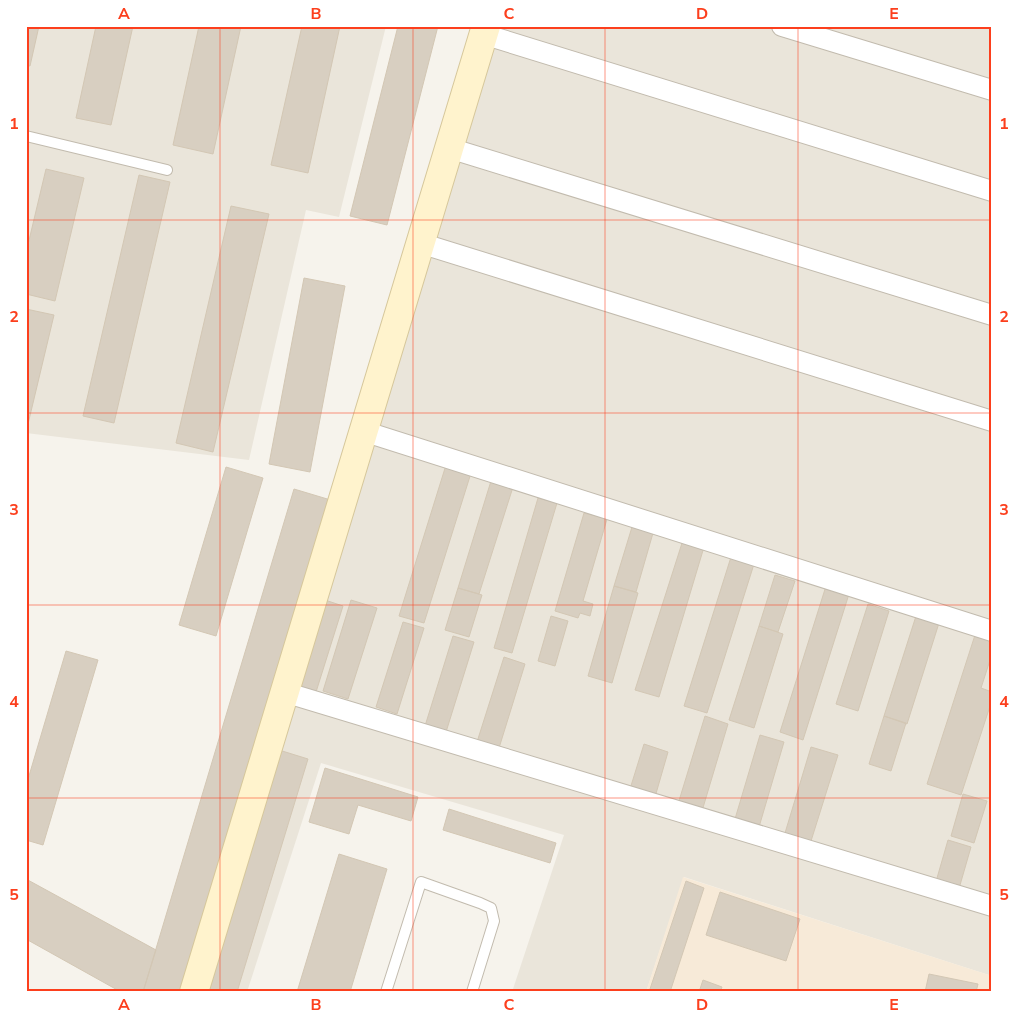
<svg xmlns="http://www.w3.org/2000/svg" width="1018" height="1018" font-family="'Nunito Sans',sans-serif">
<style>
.residential{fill:#eae5da}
.commercial{fill:#f7ead8}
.building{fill:#d8cfc1;stroke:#d3c7b4}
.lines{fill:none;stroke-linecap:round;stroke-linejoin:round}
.lane-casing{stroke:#c2bbae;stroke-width:12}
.street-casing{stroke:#c2bbae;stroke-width:22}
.secondary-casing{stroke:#d6c79b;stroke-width:30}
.lane{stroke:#fff;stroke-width:10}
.street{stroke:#fff;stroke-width:20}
.secondary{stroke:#fff3cd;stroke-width:28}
.grid{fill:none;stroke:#fc3f1d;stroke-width:1;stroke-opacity:0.55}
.neatline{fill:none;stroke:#fc3f1d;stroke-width:2}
.grid-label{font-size:16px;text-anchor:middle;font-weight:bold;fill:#fc3f1d}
</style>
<rect width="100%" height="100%" fill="#f6f3ec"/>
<!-- residential -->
<path class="residential" d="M26,26H386L339,217L306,210L249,460L26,433Z
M496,26H992V976L684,877L646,992H512L564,835L321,763L247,992H200Z"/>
<!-- commercial -->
<path class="commercial" d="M683,877L992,976V992H646Z"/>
<!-- building -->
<path class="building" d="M26,26H39L30,66L26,65Z
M96,26H133L111,125L76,118Z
M199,26H241L213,154L173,145Z
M302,26H340L308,173L271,165Z
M398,26H438L387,225L350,216Z
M46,169L84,178L55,301L26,294V253Z
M139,175L170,182L114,423L83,416Z
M231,206L269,214L213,452L176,443Z
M304,278L345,286L310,472L269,464Z
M26,309L54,315L28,424H26Z
M446,465L471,473L424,623L399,616Z
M226,467L263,478L216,636L179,625Z
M491,481L513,487L479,594L458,588Z
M294,489L334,501L187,992H143Z
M538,498L557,503L512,653L494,648Z
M584,513L607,519L583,601L593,604L590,616L580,613L578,618L555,611Z
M632,527L653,533L636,592L614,586Z
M683,540L704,547L659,697L635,690Z
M731,557L754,564L707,713L684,706Z
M775,575L795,581L778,632L759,626Z
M614,586L638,593L612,683L588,676Z
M826,586L849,594L803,740L780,732Z
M458,588L482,595L469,637L445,630Z
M325,600L343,606L316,692L298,686Z
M351,600L377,608L348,699L323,691Z
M868,604L889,611L858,711L836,704Z
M551,616L568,621L555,666L538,661Z
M916,616L939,623L907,724L884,716Z
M403,622L424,628L397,714L376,707Z
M759,626L783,634L754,728L729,720Z
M975,635L992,640V654L981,688L992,692V700L961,795L927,784Z
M453,636L474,642L446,732L425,726Z
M66,651L98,660L43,845L26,840V786Z
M504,657L525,664L499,748L477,742Z
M705,716L728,724L702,811L678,804Z
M884,716L906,723L891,771L869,764Z
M760,735L784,742L759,827L735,819Z
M644,744L668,752L655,797L630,789Z
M811,747L838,755L811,841L785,833Z
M279,750L308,759L237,992H205Z
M325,768L418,797L411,821L358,805L349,834L309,822Z
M963,794L987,801L974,843L951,836Z
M449,809L556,843L550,863L443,830Z
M948,840L971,847L958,892L935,885Z
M339,854L387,869L350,992H297Z
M26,879L156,950L143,992H121L26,939Z
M686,881L704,888L670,992H649Z
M720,892L800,919L786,961L706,935Z
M929,974L978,984L976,992H925Z
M703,980L722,987L720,992H699Z"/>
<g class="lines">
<!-- lane casing -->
<g class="lane-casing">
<path id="lane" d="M26,136L167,170
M386,992L421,882L480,903L491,908L494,921L472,992"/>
</g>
<!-- street casing -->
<g class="street-casing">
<path id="street" d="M782,26L992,90
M483,34L992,191
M449,148L992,315
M420,243L992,421
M363,431L992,631
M284,692L992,906"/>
</g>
<!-- secondary casing -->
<g class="secondary-casing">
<path id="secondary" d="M194,992L486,26"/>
</g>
<!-- lane -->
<use href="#lane" class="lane"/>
<!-- street -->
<use href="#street" class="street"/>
<!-- secondary -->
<use href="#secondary" class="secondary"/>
</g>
<!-- grid -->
<path class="grid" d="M220,26V992M413,26V992M605,26V992M798,26V992M26,220H992M26,413H992M26,605H992M26,798H992"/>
<!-- border -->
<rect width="1018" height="1018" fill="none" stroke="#ffffff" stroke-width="55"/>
<rect x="28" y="28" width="962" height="962" class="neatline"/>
<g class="grid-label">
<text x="124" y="19">A</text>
<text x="316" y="19">B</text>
<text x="509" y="19">C</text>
<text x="702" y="19">D</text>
<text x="894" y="19">E</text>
<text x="14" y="129">1</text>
<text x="1004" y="129">1</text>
<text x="14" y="322">2</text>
<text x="1004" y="322">2</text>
<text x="14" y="515">3</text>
<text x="1004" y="515">3</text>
<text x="14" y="707">4</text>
<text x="1004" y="707">4</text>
<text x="14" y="900">5</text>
<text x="1004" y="900">5</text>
<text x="124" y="1010">A</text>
<text x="316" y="1010">B</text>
<text x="509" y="1010">C</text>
<text x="702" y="1010">D</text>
<text x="894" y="1010">E</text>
</g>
</svg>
